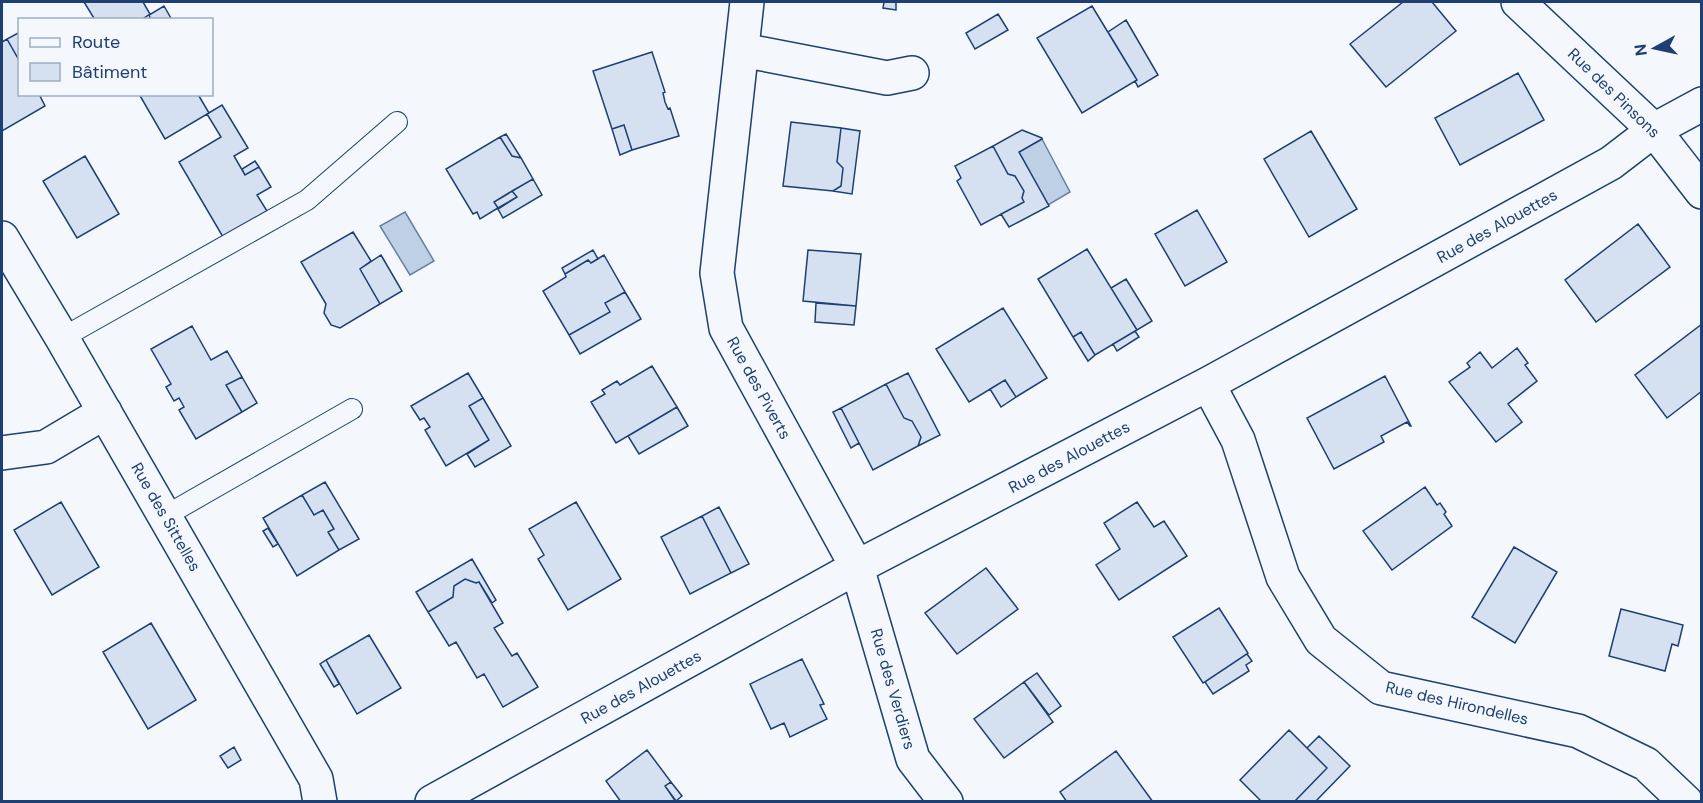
<svg xmlns="http://www.w3.org/2000/svg" width="1703" height="803" font-family="'DM Sans',sans-serif">
<style>
.water{fill:#bed0e5;stroke:#687fa3;stroke-width:1.5}
.building{fill:#d5e0f0;stroke:#1d3f73;stroke-width:1.5}
.lines{fill:none;stroke-linecap:round;stroke-linejoin:round}
.lane-casing{stroke:#1d3f73;stroke-width:22}
.street-casing{stroke:#1d3f73;stroke-width:36}
.lane{stroke:#f4f7fb;stroke-width:20}
.street{stroke:#f4f7fb;stroke-width:33}
.labels{text-anchor:middle;dominant-baseline:central;stroke-width:4.5;stroke-linejoin:round;paint-order:stroke}
.street-label{font-size:16px;fill:#1d3f73;stroke:#f4f7fb}
</style>
<rect width="100%" height="100%" fill="#f4f7fb"/>
<!-- water -->
<path class="water" d="M1042,139L1070,192L1048,205L1019,152Z
M405,212L434,261L410,275L380,226Z"/>
<!-- building -->
<path class="building" d="M84,2H143L150,14L141,20H95Z
M884,2H896V10L883,8Z
M1403,2H1432L1456,31L1386,87L1350,44Z
M164,6L172,20H151L149,15Z
M1092,6L1137,80L1082,113L1037,38Z
M998,14L1008,30L975,49L966,33Z
M1126,20L1158,75L1138,87L1135,81L1137,80L1108,32Z
M20,32V62L7,39Z
M7,39L20,62V94H39L45,106L2,131V42Z
M652,52L665,92L663,93L665,102L668,109L670,108L679,136L632,150L624,125L612,129L593,71Z
M1518,73L1544,120L1460,165L1435,118Z
M139,94H201L199,96L209,113L165,139Z
M222,105L248,148L234,156L245,175L259,167L271,187L257,195L267,211L223,237L179,162L221,137L207,114Z
M791,122L841,128L837,162L843,168L841,186L833,191L783,186Z
M624,125L632,150L620,155L612,129Z
M841,128L860,131L852,194L833,191L841,186L843,168L837,162Z
M1022,130L1042,138V139L1019,152L1049,206L1009,227L1001,214L1024,202L1022,198L1024,191L1015,176L1008,174L993,146Z
M1311,131L1357,209L1309,237L1264,159Z
M506,134L521,158L512,156L500,137Z
M500,137L512,156L521,158L533,179L494,202L498,208L480,219L477,212L473,214L446,169Z
M993,146L1008,174L1015,176L1024,191L1022,198L1024,202L981,225L957,181L961,178L955,166Z
M85,156L119,214L77,238L43,181Z
M255,161L259,167L245,175L242,169Z
M533,179L542,195L503,218L498,209L517,197L512,191Z
M512,191L517,197L498,208L494,202Z
M1197,210L1227,262L1185,286L1155,234Z
M1638,224L1670,267L1596,322L1565,280Z
M353,232L371,261L360,269L380,304L340,328L331,325L324,313L326,304L301,262Z
M1087,249L1137,330L1095,355L1081,332L1073,337L1038,279Z
M593,250L598,259L591,263L588,260L565,274L562,268Z
M808,250L861,254L856,306L803,301Z
M381,255L402,291L380,304L360,269Z
M604,255L625,292L605,303L610,312L569,335L543,291L566,277L565,274L588,260L591,263Z
M1126,279L1152,321L1137,330L1111,288Z
M625,292L641,319L580,354L569,335L610,312L605,303Z
M816,303L856,306L854,325L815,322Z
M1003,308L1047,378L1016,397L1005,380L969,402L936,349Z
M1702,324V391L1667,418L1635,375Z
M192,326L211,360L227,351L242,377L226,385L242,412L196,439L179,410L184,407L179,398L174,401L166,387L171,384L151,349Z
M1135,331L1139,337L1117,351L1113,344Z
M1081,332L1095,355L1088,361L1073,337Z
M1517,348L1528,363L1525,365L1537,381L1508,404L1522,422L1496,442L1449,382L1470,367L1467,363L1480,352L1492,368Z
M652,366L677,407L616,443L591,402L605,394L602,390L617,381L620,385Z
M468,373L483,398L469,406L489,440L446,466L425,430L430,427L424,418L420,420L411,406Z
M908,373L940,435L918,446L921,437L912,421L904,418L886,384Z
M1385,376L1411,426H1410L1407,422L1381,436L1384,442L1334,469L1307,418Z
M242,377L257,403L242,412L226,385Z
M1005,380L1016,397L1001,407L990,389Z
M886,384L904,418L912,421L921,437L918,446L873,470L841,408Z
M483,398L511,446L475,467L467,454L489,440L469,406Z
M677,407L688,426L639,454L628,436Z
M841,408L859,443L851,448L833,412Z
M325,482L359,539L339,550L328,532L334,529L323,510L314,515L302,495Z
M1425,487L1437,505L1440,503L1446,512L1444,514L1452,526L1392,570L1363,531Z
M302,495L314,515L323,510L334,529L328,532L339,550L297,576L263,518Z
M61,502L99,567L52,595L14,530Z
M576,502L621,579L568,610L538,559L544,555L529,529Z
M1137,502L1154,527L1164,521L1187,556L1119,600L1096,565L1120,549L1104,523Z
M719,507L749,564L731,573L702,516Z
M702,516L731,573L690,594L661,537Z
M268,528L278,544L273,547L263,531Z
M1514,547L1557,572L1515,643L1472,617Z
M472,559L496,600L492,603L479,582L476,583L465,579L454,586L453,597L428,612L416,592Z
M986,568L1018,609L957,654L925,613Z
M465,579L476,583L479,582L503,623L494,628L512,656L517,653L538,687L503,707L484,674L477,678L456,642L449,646L428,612L453,597L454,586Z
M1219,608L1248,653L1203,683L1173,637Z
M1621,609L1683,625L1678,646L1672,644L1665,671L1609,656Z
M151,623L196,700L148,729L103,652Z
M369,635L401,688L357,714L326,660Z
M1247,654L1252,661L1246,665L1249,671L1213,694L1205,682Z
M802,659L824,704L820,705L827,719L790,737L784,723L771,729L750,684Z
M326,660L339,684L334,687L320,664Z
M1037,673L1061,706L1049,715L1024,682Z
M1024,682L1053,722L1004,758L974,719Z
M1289,730L1327,768L1294,802H1262L1240,780Z
M1319,736L1350,766L1315,802H1298L1296,800L1327,768L1307,748Z
M234,747L241,760L228,768L220,756Z
M647,750L671,782L665,786L676,802H621L606,781Z
M1116,751L1153,802H1067L1060,792Z
M671,782L682,796L676,801L665,786Z"/>
<g class="lines">
<!-- lane casing -->
<g class="lane-casing">
<path id="lane" d="M62,338L307,200L397,122
M165,516L352,409"/>
</g>
<!-- street casing -->
<g class="street-casing">
<path id="street" d="M747,2L717,273L726,328L857,567L913,759L946,802
M1518,2L1654,130L1702,192
M742,50L887,78L912,73
M2,238L62,338L316,779L320,802
M1208,384L1238,440L1283,577L1321,640L1381,688L1578,731L1646,764L1686,802
M2,453L46,447L105,412
M432,802L857,567L1208,384L1611,163L1654,130L1702,104"/>
</g>
<!-- lane -->
<use href="#lane" class="lane"/>
<!-- street -->
<use href="#street" class="street"/>
</g>
<g class="labels">
<!-- street labels -->
<g class="street-label">
<text transform="translate(1614 93) rotate(44)">Rue des Pinsons</text>
<text transform="translate(1497 226) rotate(-29)">Rue des Alouettes</text>
<text transform="translate(759 388) rotate(61)">Rue des Piverts</text>
<text transform="translate(1069 457) rotate(-28)">Rue des Alouettes</text>
<text transform="translate(166 517) rotate(60)">Rue des Sittelles</text>
<text transform="translate(641 687) rotate(-29)">Rue des Alouettes</text>
<text transform="translate(893 689) rotate(74)">Rue des Verdiers</text>
<text transform="translate(1457 703) rotate(13)">Rue des Hirondelles</text>
</g>
</g>
<!-- border -->
<rect width="1703" height="803" fill="none" stroke="#1d3f73" stroke-width="6"/>
<!-- legend -->
<rect x="18" y="18" width="195" height="78" fill="#f4f7fb" stroke="#9eadc5" stroke-width="1.5"/>
<rect x="30" y="38" width="30" height="9" fill="#f4f7fb" stroke="#9eadc5" stroke-width="1.5"/>
<text x="72" y="48" font-size="18" fill="#1d3f73">Route</text>
<rect x="30" y="63" width="30" height="18" fill="#d5e0f0" stroke="#9eadc5" stroke-width="1.5"/>
<text x="72" y="78" font-size="18" fill="#1d3f73">Bâtiment</text>
<!-- north arrow -->
<g transform="translate(1655 48) rotate(262)" stroke="#f4f7fb" stroke-width="4.5" paint-order="stroke">
<path d="M0-4.5L10 22L0 15L-10 22Z" fill="#1d3f73"/>
<text y="-9" font-size="16" font-weight="bold" text-anchor="middle" fill="#1d3f73">N</text>
</g>
</svg>
